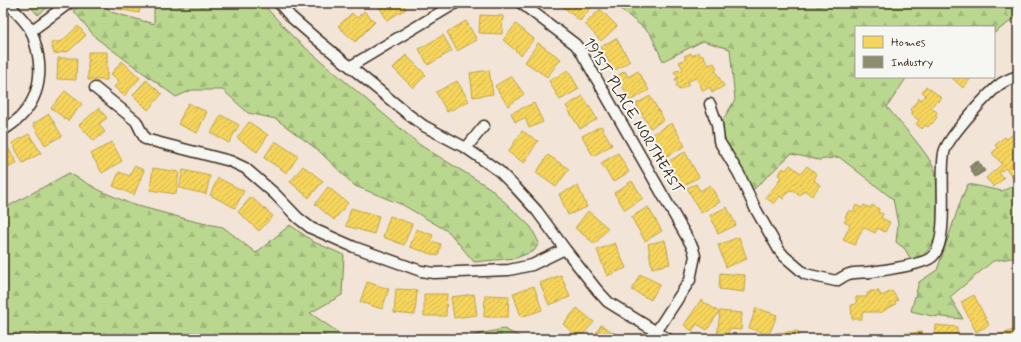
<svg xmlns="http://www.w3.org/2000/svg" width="1021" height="342" font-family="Mynerve,sans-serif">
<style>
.forest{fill:url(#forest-firs);stroke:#7a8056}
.homes{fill:url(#homes-hatch);stroke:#bea249}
.industry{fill:url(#industry-hatch);stroke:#746f56}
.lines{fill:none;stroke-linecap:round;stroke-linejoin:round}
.minor-casing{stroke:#3b2a1e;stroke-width:13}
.minor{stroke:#f6f6f2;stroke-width:10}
.labels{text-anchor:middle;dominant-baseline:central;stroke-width:4;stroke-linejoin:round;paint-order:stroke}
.street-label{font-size:15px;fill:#3b2a1e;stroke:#f6f6f2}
</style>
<defs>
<pattern id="forest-firs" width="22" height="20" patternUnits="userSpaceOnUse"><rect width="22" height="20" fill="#bad78f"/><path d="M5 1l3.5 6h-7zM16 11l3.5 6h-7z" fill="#a1b97b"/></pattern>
<pattern id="homes-hatch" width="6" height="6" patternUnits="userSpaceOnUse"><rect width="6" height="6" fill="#f6d55c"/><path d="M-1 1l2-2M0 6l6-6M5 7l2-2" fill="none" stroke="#d4b750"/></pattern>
<pattern id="industry-hatch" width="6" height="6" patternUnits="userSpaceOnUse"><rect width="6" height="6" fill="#8c8c6e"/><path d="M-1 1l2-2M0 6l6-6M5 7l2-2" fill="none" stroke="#74735a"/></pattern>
</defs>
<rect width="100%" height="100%" fill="#f2e5d7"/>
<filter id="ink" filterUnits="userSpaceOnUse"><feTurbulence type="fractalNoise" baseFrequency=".025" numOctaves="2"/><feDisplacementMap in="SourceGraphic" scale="8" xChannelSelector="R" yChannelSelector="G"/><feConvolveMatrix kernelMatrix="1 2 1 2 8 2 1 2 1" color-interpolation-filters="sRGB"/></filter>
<g filter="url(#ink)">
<!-- forest -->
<path class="forest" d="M27,3H53L38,15Z
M88,3H103L111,12L154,24V3H262L294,38L420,145L490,188L531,227L539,243L534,251L516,258L474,262L449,232L403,205L355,186L318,150L276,119L248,113L223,90H192L176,97L96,38L73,10Z
M613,3H1018V16L994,33V27H856V77H907L887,107C902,126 923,146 934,168C938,175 938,230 935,238C931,247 925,254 918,261L910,258L905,249L896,242L898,224L893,199L839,157L819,160L791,154L753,190L724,140L722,121L735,100L730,49L703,41L663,61L650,33Z
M69,173L101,191L131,204L197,222L223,227L256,253L290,225L314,242L344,255L342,295L310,313L348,339H3V209Z
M968,184L1002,191L1018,184V257L993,261L950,297L963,319L932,316L911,311L919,282L937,270L962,197Z
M504,329L524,339H450H453Z"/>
<!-- homes -->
<path class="homes" d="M119,3H141L139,13L117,9Z
M307,3H320L310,9Z
M377,3H403L406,9L387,20Z
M560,3H588L592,6L580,21L560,4Z
M600,9L617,26L601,41L585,24Z
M364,11L375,22L355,42L338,26L352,13L357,18Z
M480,15L503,16L502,34L479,33Z
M466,21L477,40L457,51L447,32Z
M516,24L534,39L521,55L503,40Z
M78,26L86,35L69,51L54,54L51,43L62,41Z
M443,35L452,51L428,65L419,49Z
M616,38L630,61L614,71L600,47Z
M538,43L561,59L547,77L525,62Z
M88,52H107V80H88Z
M698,52L700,56L703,55L709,65L714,63L717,69L715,70L724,86L712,93L710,87L703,91L696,78L687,82L689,85L679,90L676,85L678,84L675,79L678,78L674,72L679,69L681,71L683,69L679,62L686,59L684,56L691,53L692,56Z
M406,55L426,75L413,88L393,68Z
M58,58H77L76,80L57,79Z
M122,61L140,78L124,96L114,87L119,81L111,74Z
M489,70L493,94L473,97L470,73Z
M568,70L579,89L560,100L549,81Z
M625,71L628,77L638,71L649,90L630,101L617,76Z
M511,76L524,94L508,106L495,86Z
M951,77H972L963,88Z
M146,80L162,94L148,110L133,95Z
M457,81L469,101L447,112L436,92Z
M926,86L942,98L938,102L937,100L931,107L937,112L935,116L937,117L932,124L931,123L928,127L925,125L922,129L916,124L919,120L911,115L913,112L910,110L919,98L922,100L926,95L922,92Z
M65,91L82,104L68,121L51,108Z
M583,96L597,119L580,129L566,106Z
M650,96L664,120L650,128L636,104Z
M188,103L207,112L197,133L178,124Z
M534,103L543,122L529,128L525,118L515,122L511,113Z
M99,108L107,118L99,124L105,132L94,141L79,125Z
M49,114L62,136L45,145L33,124Z
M221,115L239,125L229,143L211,133Z
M249,122L268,135L257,152L237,138Z
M672,123L685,146L665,157L652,134Z
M601,126L612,145L593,156L582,136Z
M522,131L538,141L524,163L508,152Z
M29,134L41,153L23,163L12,143Z
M1012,135L1018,142L1014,144L1018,148V153L1015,156L1018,160V172L1013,177L1005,168L999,173L1004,178L994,187L986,178L1002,164L992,153L998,148L995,145L1005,137L1007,139Z
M275,141L298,156L287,173L264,158Z
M112,142L122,161L102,173L91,154Z
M7,146L17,163L3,171V148Z
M685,152L699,177L681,187L667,162Z
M618,153L629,172L613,182L601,163Z
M548,155L569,169L556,187L536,173Z
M790,165L801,173L807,166L817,174L814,180L820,185L812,196L804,190L800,196L792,190L791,191L790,190L783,199L780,196L774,204L765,197L779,182L778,181L781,177L778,175L783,168L786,170Z
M134,166L144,170L134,195L113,186L119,172L130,176Z
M303,166L323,181L309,198L290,182Z
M153,168L179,172L176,194L150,190Z
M183,170L210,176L206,194L179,188Z
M218,178L244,191L235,208L210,195Z
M632,181L643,198L625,210L614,193Z
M696,184L700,191L710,185L720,202L701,213L687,188Z
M578,186L587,207L568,215L559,194Z
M328,187L348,203L334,220L315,204Z
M251,197L273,216L259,231L238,212Z
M856,205L862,208L864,205L870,208L872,205L879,209L878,212L883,214L881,218L890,222L885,232L878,228L875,233L863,227L855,245L843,240L850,225L844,222L847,218L845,217L849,210L853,212Z
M648,207L662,231L645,241L631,217Z
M727,207L736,225L718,234L710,215Z
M351,208L379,216L374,234L346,226Z
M588,211L608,228L595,244L575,228Z
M390,216L412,224L404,245L383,237Z
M416,229L433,235L431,241L441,244L438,256L410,247Z
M739,237L747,259L726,267L718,245Z
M665,240L670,264L652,268L648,244Z
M615,243L626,268L607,276L597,250Z
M720,273L745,275L744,292L719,289Z
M640,274L660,284L651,300L632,290Z
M561,275L570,297L549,305L540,283Z
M367,282L389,289L382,309L360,302Z
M534,286L542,310L521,317L513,293Z
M396,289L417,290L415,315L394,313Z
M870,291H879V294H881V296L892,291L898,300L895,302L896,304L880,313L879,312H862V319H852L851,305L856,304V297H867V293H870Z
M424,294H447L446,316H424Z
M474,294L477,315L454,318L451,297Z
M485,295L509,296L508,317H484Z
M974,295L989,325L976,332L961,302Z
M701,300L719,312L707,330L697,324L692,331L684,325Z
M577,308L594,322L579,339L563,324Z
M756,308L777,315L769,335L749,328Z
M720,311L742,313L741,330L729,329L728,338L717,337Z
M601,325L622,338V339H593Z
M936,325L957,327V339H935Z
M1013,330L1016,339H989Z
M798,331L799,339H776L775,333Z
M922,332L923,339H901V334Z"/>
<!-- industry -->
<path class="industry" d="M978,161L985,171L975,177L969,166Z"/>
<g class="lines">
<!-- minor casing -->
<g class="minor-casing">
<path id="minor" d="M279,3L291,17L314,37L409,115L424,126L466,148L499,171L516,188L537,211L565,249L597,290L608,302L668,339
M521,3L575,44L580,50L693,248L695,256L690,280L656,332
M31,31L69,3
M351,66L456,3
M95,88L136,121L145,139L230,161L245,168L275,194L298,218L311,228L354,247L421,271L434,273L509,270L532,265L565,249
M710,104L717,124L719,141L739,174L755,208L779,250L784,256L805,274L836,281C840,279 845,275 849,274C856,272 864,273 871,272C884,270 923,265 932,257C950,241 939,178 944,153C946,139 987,95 999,85C1004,81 1012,78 1018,76
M3,130C36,111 46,79 35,43C34,39 33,35 31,31C26,21 15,12 8,3
M466,148L484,126"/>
</g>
<!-- minor -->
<use href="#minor" class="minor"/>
</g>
</g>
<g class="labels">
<!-- street labels -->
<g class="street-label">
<text transform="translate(633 116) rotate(59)">191ST PLACE NORTHEAST</text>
</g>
</g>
<!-- margin -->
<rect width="1021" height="342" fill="none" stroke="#f6f6f2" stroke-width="16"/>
<rect x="8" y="8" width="1005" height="326" fill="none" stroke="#3b2a1e" stroke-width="1.5" filter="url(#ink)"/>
<!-- legend -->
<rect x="855" y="26" width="140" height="52" fill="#f6f6f2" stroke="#aba49d"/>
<rect x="863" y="36" width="20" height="12" fill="#f6d55c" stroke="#aba49d"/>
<text x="891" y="46" font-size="12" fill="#3b2a1e">Homes</text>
<rect x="863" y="56" width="20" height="12" fill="#8c8c6e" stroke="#aba49d"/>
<text x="891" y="66" font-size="12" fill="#3b2a1e">Industry</text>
</svg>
